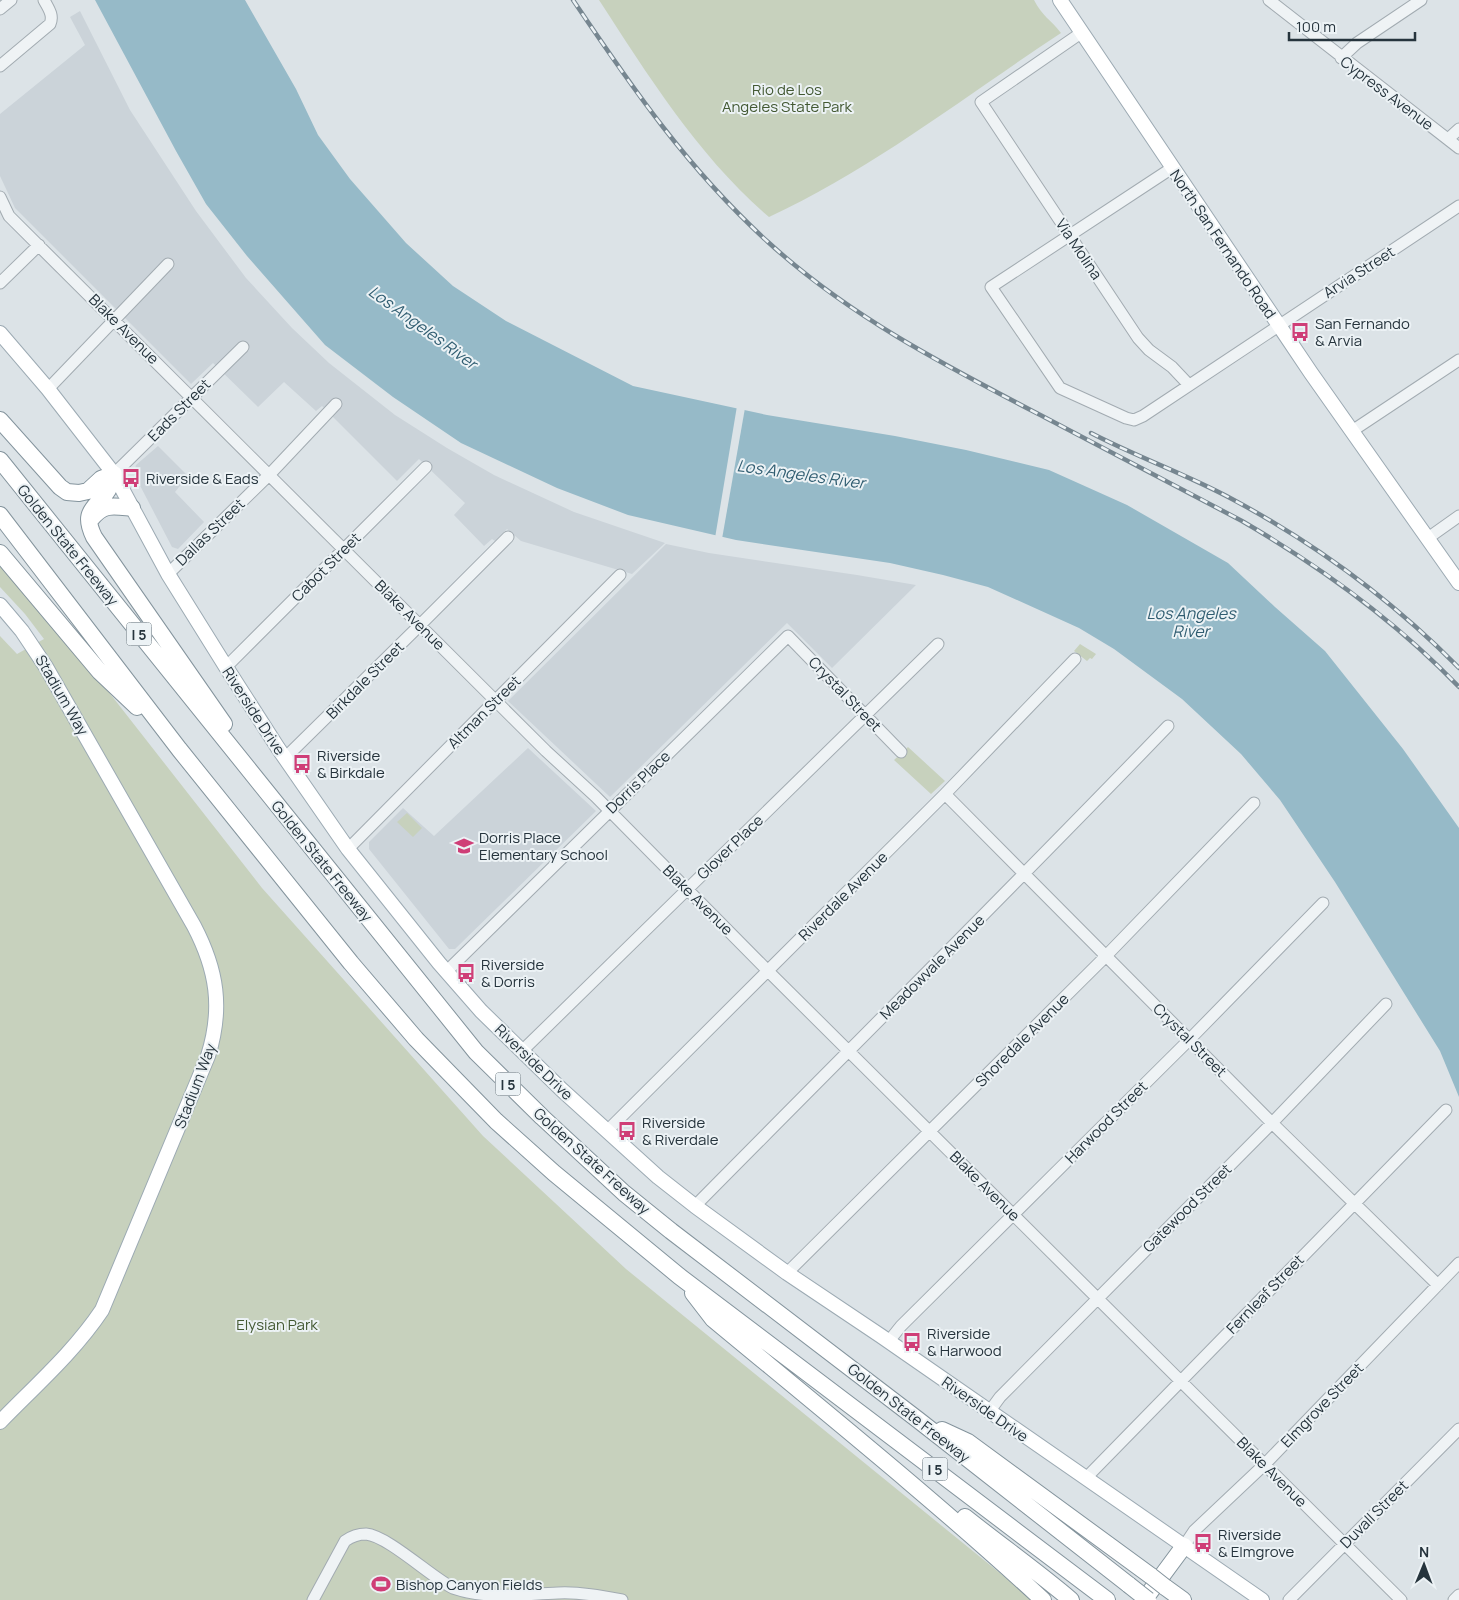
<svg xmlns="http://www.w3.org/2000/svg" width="1459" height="1600" font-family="Manrope,sans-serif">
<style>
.built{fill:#cbd3d9}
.green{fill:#c7d1bd}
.water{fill:#96bac8}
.pier{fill:#dce3e7}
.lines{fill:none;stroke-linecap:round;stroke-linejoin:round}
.minor-casing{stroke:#a2abb1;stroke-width:13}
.major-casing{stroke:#9caab3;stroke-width:16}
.highway-casing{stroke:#84949d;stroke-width:18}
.minor{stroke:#eff3f5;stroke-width:11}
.major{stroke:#fff;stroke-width:14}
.highway{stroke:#fff;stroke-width:16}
.rail-casing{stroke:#768690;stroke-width:4.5}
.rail{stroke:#ecf2f5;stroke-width:2.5;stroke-dasharray:8;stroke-linecap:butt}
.highway-bridge-casing{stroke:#84949d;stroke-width:18;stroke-linecap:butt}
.highway-bridge{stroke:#fff;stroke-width:16}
.labels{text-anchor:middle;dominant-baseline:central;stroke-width:4;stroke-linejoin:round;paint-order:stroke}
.shield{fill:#ecf2f5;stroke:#616d74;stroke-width:1}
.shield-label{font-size:14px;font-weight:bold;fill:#26343d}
.park-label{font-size:15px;fill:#435933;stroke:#ecf2f5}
.street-label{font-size:15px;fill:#26343d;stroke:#ecf2f5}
.poi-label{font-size:15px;fill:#26343d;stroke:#ecf2f5;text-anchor:start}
.water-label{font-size:16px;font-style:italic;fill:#305d71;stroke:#ecf2f5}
</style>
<rect width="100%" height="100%" fill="#dce3e7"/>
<!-- built -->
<path class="built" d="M80,11L130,110L196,211L246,278L292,328L329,363L395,415L447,448L494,475L574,512L665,543L632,574L521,541L507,529L495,541L492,539L484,546L454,515L465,503L419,459L397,481L322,406L316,411L284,382L258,407L213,363L191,384L15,208L0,176V114L85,45L70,17Z
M158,446L188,476L175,492L204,522L178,549L172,547L134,474L136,465Z
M666,544L709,553L857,575L916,585L832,668L787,623L610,797L508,701Z
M528,748L596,811L455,949H449L369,849V842L403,808L434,836Z"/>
<!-- green -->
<path class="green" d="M599,0H1034C1042,16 1051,20 1061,33C965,96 874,168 769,217C699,157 649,77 599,0Z
M0,565L86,663L262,888L483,1136L626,1269L1033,1600H0V636L17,654L44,639L25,614L0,587Z
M1080,644L1096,654L1092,659L1090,658L1087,661L1074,651Z
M908,747L945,781L931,794L894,760Z
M407,813L422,828L413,837L397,822Z"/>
<!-- water -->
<path class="water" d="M95,0H245L296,89L318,135L350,179L406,243L453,286L506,321L633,386L767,415L895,436L966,450L1049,470L1127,505L1228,563L1275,607L1325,651L1403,749L1459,828V1097L1440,1051L1335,882L1280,800L1241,754L1182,699L1114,649L1079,628L988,587L943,575L890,563L736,540L628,515L557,488L461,443L393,397L325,345L247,256L206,204L176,151Z"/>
<!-- pier -->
<path class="pier" d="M737,406L745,408L722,539L715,538Z"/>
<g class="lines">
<!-- minor casing -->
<g class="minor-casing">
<path id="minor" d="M1269,0L1459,148
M0,9L11,0
M1081,33L981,102L1138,338L1149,350L1172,367L1189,385
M1341,58L1357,43L1421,0
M0,66L50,24C54,15 48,8 44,0
M1448,139L1459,129
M1172,168L991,287L1060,388L1126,418L1134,420L1143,416L1459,206
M0,197L9,216L546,751L595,796L768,971L1401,1600
M0,283L39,245
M48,389L168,264
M1352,431L1459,360
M114,474L243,347
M1428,538L1459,516
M168,574L270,474L336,404
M226,667L426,467
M285,758L420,625L508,537
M945,794L1272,1123L1438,1285
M348,849L620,575
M446,972L788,636L901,752
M523,1050L938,644
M607,1131L945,794L1075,659
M695,1206C853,1046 1012,888 1168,726
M787,1273L1103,959L1254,803
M889,1341L901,1326L1190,1039L1323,903
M989,1412L1000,1397L1272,1123L1386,1004
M1086,1478L1446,1110
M1184,1546L1194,1531L1265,1464L1459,1263
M313,1600L345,1541C352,1536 358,1534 366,1534C388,1536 431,1577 453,1588C488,1600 522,1594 558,1593C580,1592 601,1596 622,1600
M1289,1600L1459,1429
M1454,1600L1459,1595"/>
</g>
<!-- major casing -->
<g class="major-casing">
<path id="major" d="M1060,0L1311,373L1459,583
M0,333L48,389L114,474L168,574L226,667L278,748L348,849L439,963L481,1011L562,1090L658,1177L695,1206L787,1273L881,1336L1262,1600
M0,605L22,631L46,667L194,926C217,970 223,1008 208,1056L102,1310C74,1352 35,1386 0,1422"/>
</g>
<!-- highway casing -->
<g class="highway-casing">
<path id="highway" d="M0,420L60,487L67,492L79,493L88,491L101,479L114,474
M0,460L476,1052L542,1117L624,1193L671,1231L917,1419L1129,1585
M114,474C112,479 111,485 108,490C96,509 81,510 94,537L224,724
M0,515L179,749L351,963L416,1039L496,1121L554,1173L679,1276L1107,1600
M91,519C104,503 113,506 132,508
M0,553L100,672L137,707
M693,1293L713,1319C824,1411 937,1502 1043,1600
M942,1430L968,1442L1151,1576
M965,1517C1000,1545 1037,1571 1071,1600
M1165,1587L1183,1600
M1144,1600L1184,1546"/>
</g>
<!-- minor -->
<use href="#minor" class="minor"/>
<!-- major -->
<use href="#major" class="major"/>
<!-- highway -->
<use href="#highway" class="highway"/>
<!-- rail casing -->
<g class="rail-casing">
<path id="rail" d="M573,0C633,89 688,169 768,242C850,317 948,367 1046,418C1111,452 1176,486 1242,521C1321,567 1395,620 1459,687
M1091,433C1137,457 1186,474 1232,499C1316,544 1392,600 1459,668"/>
</g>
<!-- rail -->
<use href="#rail" class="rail"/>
<!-- highway-bridge casing -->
<g class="highway-bridge-casing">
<path id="highway-bridge" d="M1151,1576L1165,1587
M1129,1585L1148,1600"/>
</g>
<!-- highway-bridge -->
<use href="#highway-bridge" class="highway-bridge"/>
</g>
<!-- icons -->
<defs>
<g id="bus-bare" transform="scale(1.5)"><path d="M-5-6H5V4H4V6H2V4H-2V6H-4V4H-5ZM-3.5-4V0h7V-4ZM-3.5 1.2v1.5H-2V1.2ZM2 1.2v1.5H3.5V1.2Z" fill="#cf3e77" stroke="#ecf2f5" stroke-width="2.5" paint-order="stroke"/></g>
<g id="school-bare" transform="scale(1.5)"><path d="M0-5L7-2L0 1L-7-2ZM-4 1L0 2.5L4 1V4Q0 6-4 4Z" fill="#cf3e77" stroke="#ecf2f5" stroke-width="2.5" paint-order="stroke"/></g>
<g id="stadium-bare" transform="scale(1.5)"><path d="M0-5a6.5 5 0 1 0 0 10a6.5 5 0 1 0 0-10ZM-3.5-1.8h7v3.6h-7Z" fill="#cf3e77" stroke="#ecf2f5" stroke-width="2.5" paint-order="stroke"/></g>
</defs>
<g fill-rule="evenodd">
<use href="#bus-bare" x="1300" y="332"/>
<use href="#bus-bare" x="131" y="478"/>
<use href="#bus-bare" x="302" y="764"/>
<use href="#school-bare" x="464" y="846"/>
<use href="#bus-bare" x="466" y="973"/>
<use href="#bus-bare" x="627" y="1131"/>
<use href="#bus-bare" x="912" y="1342"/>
<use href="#bus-bare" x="1203" y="1543"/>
<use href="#stadium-bare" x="381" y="1584"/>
</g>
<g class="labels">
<!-- shield labels -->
<g class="shield">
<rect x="126.5" y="622.5" width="25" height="23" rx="4"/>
<rect x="495.5" y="1072.5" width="25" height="23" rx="4"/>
<rect x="922.5" y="1457.5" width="25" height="23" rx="4"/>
</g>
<g class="shield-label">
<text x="139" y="634">I 5</text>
<text x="508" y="1084">I 5</text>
<text x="935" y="1469">I 5</text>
</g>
<!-- park labels -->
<g class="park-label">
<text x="787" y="89">Rio de Los<tspan x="787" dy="17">Angeles State Park</tspan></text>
<text x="277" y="1324">Elysian Park</text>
</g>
<!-- street labels -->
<g class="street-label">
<text transform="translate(1387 93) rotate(37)">Cypress Avenue</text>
<text transform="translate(1223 244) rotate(56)">North San Fernando Road</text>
<text transform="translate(1079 249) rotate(56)">Via Molina</text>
<text transform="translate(1359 272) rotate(-33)">Arvia Street</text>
<text transform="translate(124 329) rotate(45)">Blake Avenue</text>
<text transform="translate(179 410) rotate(-45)">Eads Street</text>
<text transform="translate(210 532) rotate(-44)">Dallas Street</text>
<text transform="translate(68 545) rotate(51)">Golden State Freeway</text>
<text transform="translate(326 567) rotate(-45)">Cabot Street</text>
<text transform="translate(410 615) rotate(45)">Blake Avenue</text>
<text transform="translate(365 680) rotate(-45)">Birkdale Street</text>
<text transform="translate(845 694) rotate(46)">Crystal Street</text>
<text transform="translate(62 695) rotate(60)">Stadium Way</text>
<text transform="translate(254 711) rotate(57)">Riverside Drive</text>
<text transform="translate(484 712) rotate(-45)">Altman Street</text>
<text transform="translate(638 782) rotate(-44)">Dorris Place</text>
<text transform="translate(730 847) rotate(-44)">Glover Place</text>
<text transform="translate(322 861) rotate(51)">Golden State Freeway</text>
<text transform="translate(843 896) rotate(-45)">Riverdale Avenue</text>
<text transform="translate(698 900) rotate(45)">Blake Avenue</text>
<text transform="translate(932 967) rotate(-45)">Meadowvale Avenue</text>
<text transform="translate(1022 1040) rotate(-45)">Shoredale Avenue</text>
<text transform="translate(1190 1040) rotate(45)">Crystal Street</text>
<text transform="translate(534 1062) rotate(44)">Riverside Drive</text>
<text transform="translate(195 1086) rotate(-69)">Stadium Way</text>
<text transform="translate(1106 1122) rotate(-45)">Harwood Street</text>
<text transform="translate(592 1161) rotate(42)">Golden State Freeway</text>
<text transform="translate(985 1186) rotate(45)">Blake Avenue</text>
<text transform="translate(1187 1208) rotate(-45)">Gatewood Street</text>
<text transform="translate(1265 1294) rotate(-46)">Fernleaf Street</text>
<text transform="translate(1322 1405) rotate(-46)">Elmgrove Street</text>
<text transform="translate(985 1409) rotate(35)">Riverside Drive</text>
<text transform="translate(909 1413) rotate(38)">Golden State Freeway</text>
<text transform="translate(1272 1472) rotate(45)">Blake Avenue</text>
<text transform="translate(1374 1514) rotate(-45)">Duvall Street</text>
</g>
<!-- poi labels -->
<g class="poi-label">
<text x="1315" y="323">San Fernando<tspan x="1315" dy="17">&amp; Arvia</tspan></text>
<text x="146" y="478">Riverside &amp; Eads</text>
<text x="317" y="755">Riverside<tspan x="317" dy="17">&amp; Birkdale</tspan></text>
<text x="479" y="837">Dorris Place<tspan x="479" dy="17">Elementary School</tspan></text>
<text x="481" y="964">Riverside<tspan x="481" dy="17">&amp; Dorris</tspan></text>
<text x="642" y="1122">Riverside<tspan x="642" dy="17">&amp; Riverdale</tspan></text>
<text x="927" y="1333">Riverside<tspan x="927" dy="17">&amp; Harwood</tspan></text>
<text x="1218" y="1534">Riverside<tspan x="1218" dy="17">&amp; Elmgrove</tspan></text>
<text x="396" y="1584">Bishop Canyon Fields</text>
</g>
<!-- water labels -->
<g class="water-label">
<text transform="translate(423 327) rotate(36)">Los Angeles River</text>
<text transform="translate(801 474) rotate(8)">Los Angeles River</text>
<text x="1191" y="613">Los Angeles<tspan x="1191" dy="18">River</tspan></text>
</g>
</g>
<!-- north arrow -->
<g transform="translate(1424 1565) rotate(1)" stroke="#ecf2f5" stroke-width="4" paint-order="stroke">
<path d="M0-4L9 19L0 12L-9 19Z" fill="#26343d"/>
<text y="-8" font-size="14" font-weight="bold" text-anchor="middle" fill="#26343d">N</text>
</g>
<!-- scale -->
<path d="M1289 32v8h126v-8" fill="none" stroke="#26343d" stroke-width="2.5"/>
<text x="1296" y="32" font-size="15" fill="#26343d" stroke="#ecf2f5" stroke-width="4" paint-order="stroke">100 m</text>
</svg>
